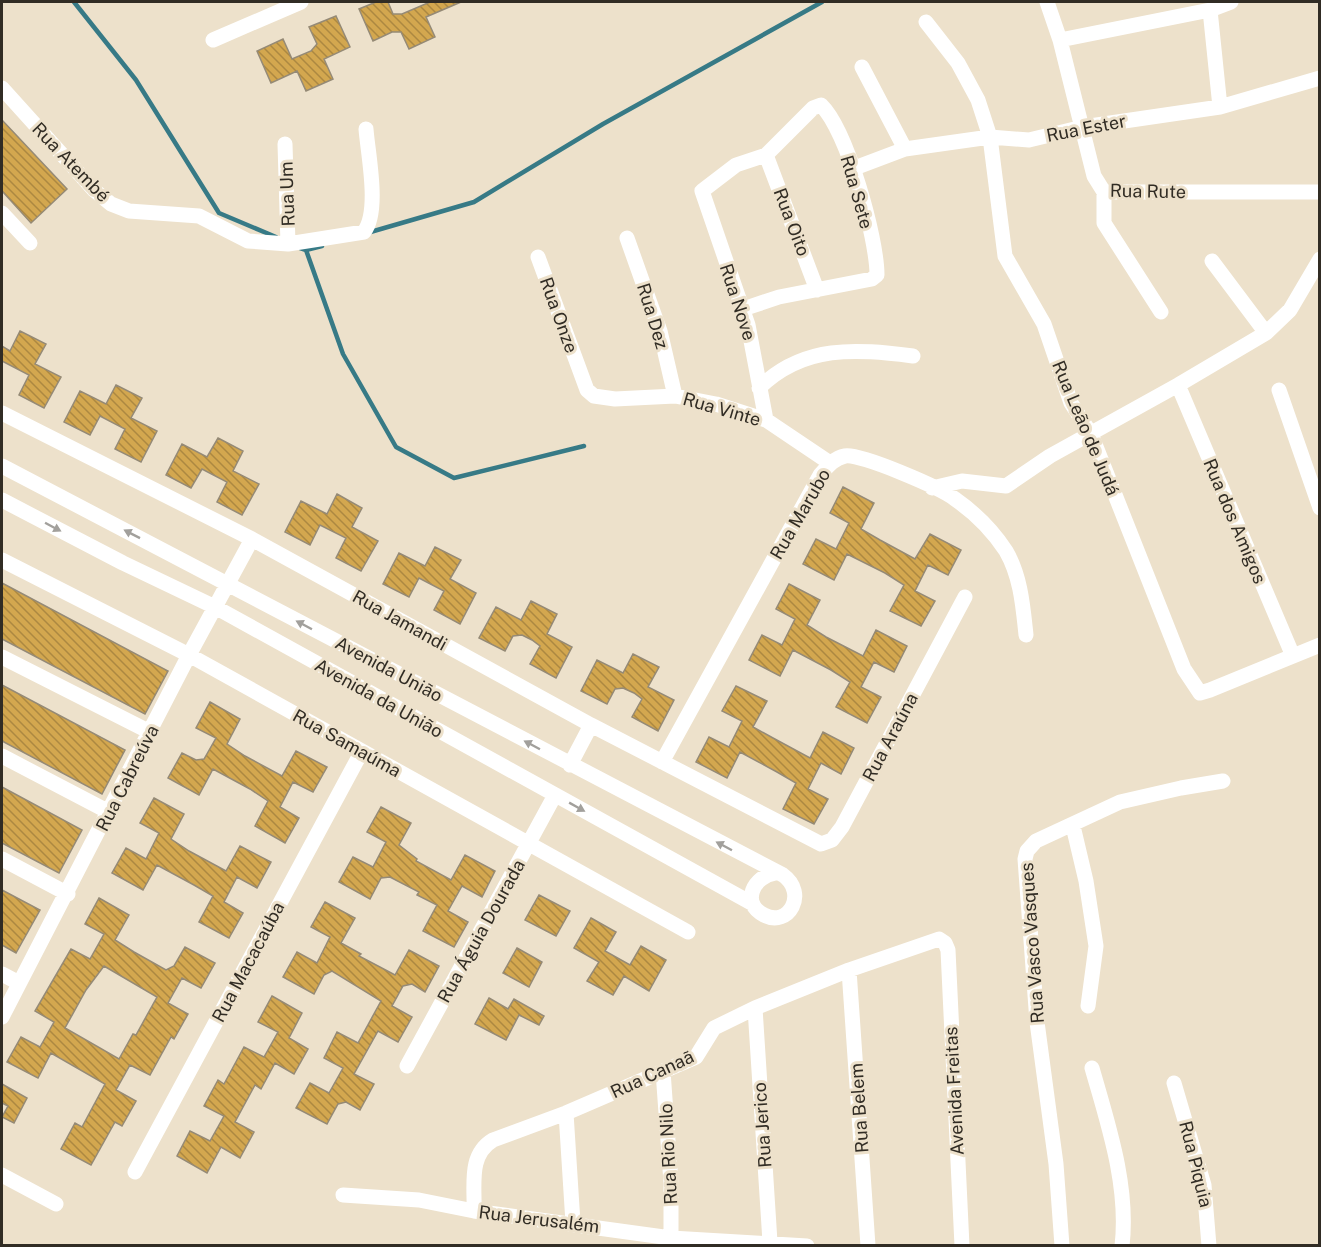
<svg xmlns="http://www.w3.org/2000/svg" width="1321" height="1247" font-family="'Public Sans',sans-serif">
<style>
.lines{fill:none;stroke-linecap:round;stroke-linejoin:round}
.stream{stroke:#377a86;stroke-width:4.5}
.building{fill:url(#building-back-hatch);stroke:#958a76;stroke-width:1.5;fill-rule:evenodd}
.minor{stroke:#fff;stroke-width:15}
.oneway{fill:#a2a09c}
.labels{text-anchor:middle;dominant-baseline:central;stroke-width:6;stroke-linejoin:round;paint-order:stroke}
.street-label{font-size:18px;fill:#312c24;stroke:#ede1cb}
</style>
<defs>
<pattern id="building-back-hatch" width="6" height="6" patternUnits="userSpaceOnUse" patternTransform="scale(1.5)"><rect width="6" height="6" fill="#d3a74f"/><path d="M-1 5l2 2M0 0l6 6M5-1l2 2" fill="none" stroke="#ac8841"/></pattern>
</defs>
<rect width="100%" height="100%" fill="#ede1cb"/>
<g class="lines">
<!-- stream -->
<path class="stream" d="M74,2L136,80L219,213L276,237
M367,233L474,202L603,124L822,2
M300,248L306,250L343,354L396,447L454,478L584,446
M306,250L322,246"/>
</g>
<!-- building -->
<path class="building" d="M376,2H388L393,14H402L430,2H461L426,17L435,37L409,49L401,32H392L373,41L359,9Z
M336,16L350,47L324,59L333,79L306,91L297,71L271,83L257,51L283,39L292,59L311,51L317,44L309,27Z
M2,120L67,189L31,223L2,191Z
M20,331L46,344L35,364L61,377L44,408L19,395L29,375L2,361V346L10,351Z
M116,385L142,398L131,418L157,431L141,462L115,449L125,429L100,416L90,435L64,422L80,391L106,404Z
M218,438L243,451L233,471L259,484L242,515L217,502L227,482L202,469L191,488L166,475L182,444L207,457Z
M843,487L874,503L861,529L880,540L915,559L930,534L961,550L948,575L928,565L915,591L935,601L921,626L890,611L904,585L885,573L847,554L834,580L803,564L816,539L836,549L849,523L830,513Z
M337,494L362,508L352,527L378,541L361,571L336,558L346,538L320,525L310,545L285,532L301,501L327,514Z
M435,547L461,560L450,579L476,593L460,624L434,610L444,591L419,578L409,597L383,584L399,553L425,566Z
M2,583L168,671L145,714L2,639Z
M789,584L820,600L807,625L826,637L863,656L876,630L907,646L894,672L874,662L861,687L881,697L867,723L836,707L850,682L831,670L793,650L780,676L749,660L762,635L782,645L795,619L776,609Z
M531,601L557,614L547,634L572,647L556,678L530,664L540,646L532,640L522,635L513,636L505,651L479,638L496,607L521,620Z
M633,654L659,667L648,687L674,700L658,731L632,717L642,699L634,693L623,688L615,689L607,704L581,691L597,660L623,673Z
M2,685L125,750L102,794L2,741Z
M736,686L767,701L753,727L773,738L810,758L823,732L854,748L841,774L821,763L808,789L828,799L814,824L783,809L796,783L777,772L740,752L727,778L696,762L709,737L729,747L742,721L722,711Z
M210,702L240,719L227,744L245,756L282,776L296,751L327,767L313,792L293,782L280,807L299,818L285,843L255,826L268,801L250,789L213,769L199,795L168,778L182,753L196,760L204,759L216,738L196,728Z
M2,787L82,830L59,873L2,843Z
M154,798L184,814L171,839L189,851L226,871L240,846L271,862L257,888L237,877L224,902L243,913L229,938L199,922L213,896L194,885L157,865L143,890L112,873L126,848L146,859L159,833L140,823Z
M381,807L411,823L399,845L417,859L416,861L451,880L465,855L495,871L482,897L462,886L448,911L468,922L454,947L423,931L437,905L417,895L419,892L390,877L381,878L370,899L339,882L353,857L373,867L386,842L367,832Z
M2,890L40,910L16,953L2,945Z
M539,895L570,911L556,936L525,920Z
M99,898L129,915L115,940L134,952L166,970L174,966L185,947L215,963L201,988L182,978L168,1003L188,1014L174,1039L171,1037L150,1075L130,1065L116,1090L136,1101L122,1126L115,1122L91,1165L61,1149L75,1123L82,1127L105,1084L51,1053L38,1078L7,1062L21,1037L40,1047L54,1022L35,1011L71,949L90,959L104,934L85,924ZM104,966L157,997L136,1035L133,1034L119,1059L65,1028L86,990Z
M325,902L355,918L341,943L361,954L359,956L395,975L409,950L439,966L425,992L412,984L403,986L392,1006L412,1017L398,1042L378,1031L354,1074L374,1084L360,1110L346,1102L338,1104L327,1124L296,1108L310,1083L329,1093L343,1068L324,1058L337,1032L358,1043L381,1001L332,971L324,975L314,994L283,977L297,952L317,963L330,937L311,927Z
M591,918L616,932L605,951L630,965L641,946L666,960L649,991L624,976L613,995L587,981L599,962L574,948Z
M517,948L542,962L529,987L503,973Z
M272,996L302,1013L289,1038L308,1049L294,1074L275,1063L261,1089L255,1085L235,1122L254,1132L240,1158L221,1147L207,1173L177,1156L190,1131L210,1141L224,1116L204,1106L218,1080L224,1084L244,1047L264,1057L278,1032L258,1022Z
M489,998L508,1009L514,999L544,1016L539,1025L519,1015L506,1040L475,1024Z
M2,1084L27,1098L14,1123L2,1117L8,1106L2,1103Z"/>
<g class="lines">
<!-- minor -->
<path class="minor" d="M1047,2L1060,40L1094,176L1104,192H1320
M1210,10L1220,107
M926,22L958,63L978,100L990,137L1005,256L1044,324L1071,403L1091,434L1184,669L1200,693L1210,690L1320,645
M213,40L301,2
M1060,40L1210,10L1231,2
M862,67L905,149
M2,88L94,190L111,204L129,211L199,216L248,241L288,244L364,232C380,211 368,155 366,129
M285,144L288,244
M766,155L817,290
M852,169L905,149L990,137L1029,140L1083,127L1220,107L1320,78
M1104,192V223L1161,312
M2,213L30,243
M627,238L660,331L675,396
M538,257L587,390L594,396L615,399L675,396L716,404L766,420L830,463
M1212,261L1266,333
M743,309L779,297L872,279L877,275C877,238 847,130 821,105L813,108L766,155L736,165L702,191L748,325L766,420
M1178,385L1293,656
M759,388C804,344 856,349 913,356
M1279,390L1320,508
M2,413L252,539L591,725L821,844L832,840L842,827L965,597
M2,466L783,875C808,893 789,928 764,915C740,903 754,876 775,873
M932,488L962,481L1006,486L1050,456L1178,385L1266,333L1290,310L1320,259
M2,500L123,563L215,607L753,904
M2,560L189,655L688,932
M2,657L150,732
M2,756L109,812
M662,762L820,475C827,467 834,458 845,456C860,453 941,488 955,499C975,513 993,531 1006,551C1021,577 1023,607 1026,635
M570,765L591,725
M1073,826L1086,881L1096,946L1088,1006
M2,859L68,894
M849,970L868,1246
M2,974L19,983
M755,1008L770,1242
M2,1017L189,655L252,539
M407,1066L555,795
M1092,1068C1108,1124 1129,1186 1122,1246
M663,1071L671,1183V1238
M1174,1083L1204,1185L1209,1246
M566,1113L573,1223
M135,1172L362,751
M2,1175L56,1204
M343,1195L419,1200L474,1211L671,1238L807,1246
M474,1211C475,1185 468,1155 493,1140L566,1113L696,1057L714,1028L755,1008L849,970L939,939L945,943L948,950L962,1246
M1062,1246L1056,1164L1037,1022L1025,859L1027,851L1036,841L1120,802L1181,788L1223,781"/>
</g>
<!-- one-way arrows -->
<defs><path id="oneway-solid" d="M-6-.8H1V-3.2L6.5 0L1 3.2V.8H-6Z" transform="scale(1.5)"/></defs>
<g class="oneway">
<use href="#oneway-solid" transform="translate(53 527) rotate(28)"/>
<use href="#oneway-solid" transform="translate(132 534) rotate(-153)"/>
<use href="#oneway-solid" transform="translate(304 625) rotate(-152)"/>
<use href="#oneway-solid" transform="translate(532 745) rotate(-152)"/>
<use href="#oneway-solid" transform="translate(577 807) rotate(29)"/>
<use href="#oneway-solid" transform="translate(724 846) rotate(-152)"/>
</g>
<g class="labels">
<!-- street labels -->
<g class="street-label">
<text transform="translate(1086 128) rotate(-11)">Rua Ester</text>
<text transform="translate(71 162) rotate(46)">Rua Atembé</text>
<text transform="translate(1148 191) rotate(1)">Rua Rute</text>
<text transform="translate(857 192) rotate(74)">Rua Sete</text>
<text transform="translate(287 194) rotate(-92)">Rua Um</text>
<text transform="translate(792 222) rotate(69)">Rua Oito</text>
<text transform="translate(738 302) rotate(72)">Rua Nove</text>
<text transform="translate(559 315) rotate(70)">Rua Onze</text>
<text transform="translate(653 316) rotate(73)">Rua Dez</text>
<text transform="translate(722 409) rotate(16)">Rua Vinte</text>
<text transform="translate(1086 428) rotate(67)">Rua Leão de Judá</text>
<text transform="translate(800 514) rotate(-60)">Rua Marubo</text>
<text transform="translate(1235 521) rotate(67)">Rua dos Amigos</text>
<text transform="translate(400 620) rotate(29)">Rua Jamandi</text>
<text transform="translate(389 669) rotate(28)">Avenida União</text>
<text transform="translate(379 698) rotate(29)">Avenida da União</text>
<text transform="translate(890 737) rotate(-62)">Rua Araúna</text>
<text transform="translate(347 743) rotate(29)">Rua Samaúma</text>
<text transform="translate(127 778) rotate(-63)">Rua Cabreúva</text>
<text transform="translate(481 931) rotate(-61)">Rua Águia Dourada</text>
<text transform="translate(1032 943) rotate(-94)">Rua Vasco Vasques</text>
<text transform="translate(248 962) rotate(-62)">Rua Macacaúba</text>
<text transform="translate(652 1074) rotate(-25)">Rua Canaã</text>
<text transform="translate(954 1091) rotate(-93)">Avenida Freitas</text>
<text transform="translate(859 1108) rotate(-94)">Rua Belem</text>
<text transform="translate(762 1125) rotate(-94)">Rua Jerico</text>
<text transform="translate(668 1154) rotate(-93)">Rua Rio Nilo</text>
<text transform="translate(1196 1164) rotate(76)">Rua Piquia</text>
<text transform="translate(539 1219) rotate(7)">Rua Jerusalém</text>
</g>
</g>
<!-- border -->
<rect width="1321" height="1247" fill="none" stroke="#312c24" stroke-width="6"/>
</svg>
